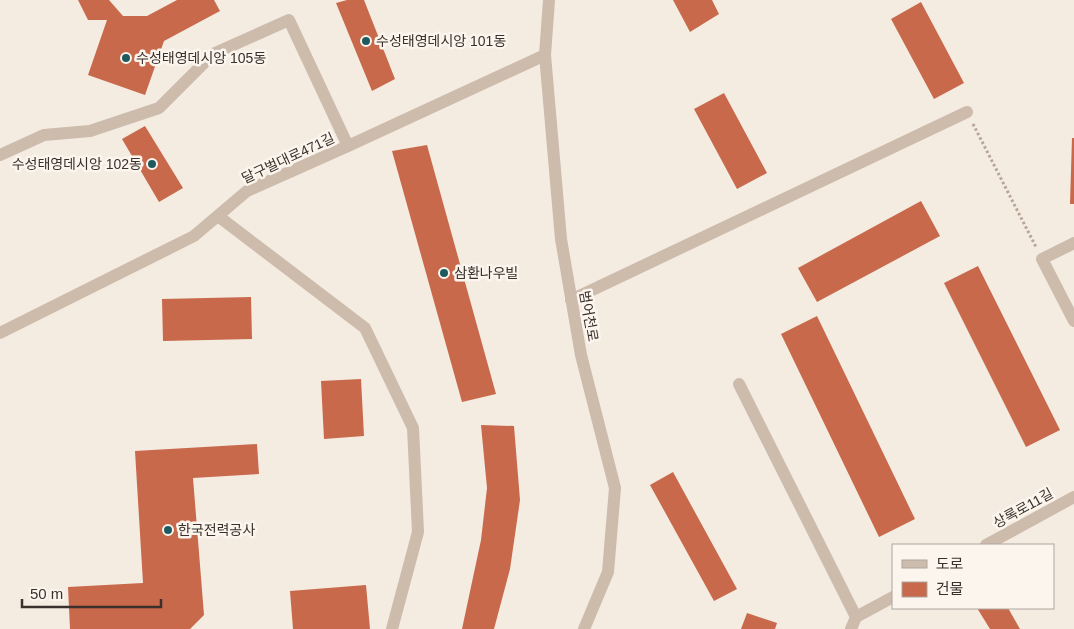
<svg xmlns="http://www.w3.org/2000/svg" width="1074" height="629" font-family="Arial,'Noto Sans KR',sans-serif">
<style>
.building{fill:#c8694b}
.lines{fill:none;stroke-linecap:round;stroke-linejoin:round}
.path{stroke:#b9a596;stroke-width:3;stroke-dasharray:2.5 2.5;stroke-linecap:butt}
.minor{stroke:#cdbbac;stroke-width:12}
.tertiary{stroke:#cdbbac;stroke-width:12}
.poi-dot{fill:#1f5a5e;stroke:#fbf5ee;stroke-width:2}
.labels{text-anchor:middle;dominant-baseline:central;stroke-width:5;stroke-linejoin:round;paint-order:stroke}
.poi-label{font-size:14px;fill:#3b302b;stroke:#fbf5ee;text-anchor:start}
.street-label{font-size:14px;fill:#3b302b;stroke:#fbf5ee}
</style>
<rect width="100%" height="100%" fill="#f4ebe1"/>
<!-- building -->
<path class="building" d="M78,0H109L123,16H147L177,0H214L220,11L164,41L145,95L88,75L107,20H88Z
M347,0H364L395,79L372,91L336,3Z
M673,0H712L719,14L690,32Z
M921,2L964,83L934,99L891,19Z
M724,93L767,173L737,189L694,109Z
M145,126L183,188L159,202L122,139Z
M1072,138H1074V204H1070Z
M427,145L496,394L462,402L392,151Z
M921,201L940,236L817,302L798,268Z
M978,266L1060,430L1026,447L944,283Z
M251,297L252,339L163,341L162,299Z
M817,316L915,519L879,537L781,334Z
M361,379L364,436L324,439L321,381Z
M481,425L514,426L520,500L510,569L494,629H462L481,540L487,488Z
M257,444L259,474L193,478L204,615L190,629H70L68,587L143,583L135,451Z
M673,472L737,589L714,601L650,485Z
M366,585L370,629H293L290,591Z
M977,608H1008L1020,629H990Z
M747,613L777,623L775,629H741Z"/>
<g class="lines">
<!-- path -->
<path class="path" d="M973,124L1036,247"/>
<!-- minor -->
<path class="minor" d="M0,155L44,135L90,131L159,108L213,54L289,20L348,146
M218,216L365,328L413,428L418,532L392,629
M1074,243L1042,259L1074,321
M571,300L967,112
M0,333L194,236L247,191L348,146L545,55
M739,384L856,617
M986,545L1074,497
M851,629L856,617L893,597"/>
<!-- tertiary -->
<path class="tertiary" d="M549,0L545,55L561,239L581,355L615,488L608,572L584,629"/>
</g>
<!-- markers -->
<g class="poi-dot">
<circle cx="366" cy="41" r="5"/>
<circle cx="126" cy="58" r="5"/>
<circle cx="152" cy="164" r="5"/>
<circle cx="444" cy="273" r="5"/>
<circle cx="168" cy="530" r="5"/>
</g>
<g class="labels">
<!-- poi labels -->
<g class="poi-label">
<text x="376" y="41">수성태영데시앙 101동</text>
<text x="136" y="58">수성태영데시앙 105동</text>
<text x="142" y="164" text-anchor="end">수성태영데시앙 102동</text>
<text x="454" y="273">삼환나우빌</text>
<text x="178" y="530">한국전력공사</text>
</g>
<!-- street labels -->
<g class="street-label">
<text transform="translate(288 158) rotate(-25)">달구벌대로471길</text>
<text transform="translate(589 316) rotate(80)">범어천로</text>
<text transform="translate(1023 508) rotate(-29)">상록로11길</text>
</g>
</g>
<!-- legend -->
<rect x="892" y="544" width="162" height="65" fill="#fbf5ee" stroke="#aea6a0"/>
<rect x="902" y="560" width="25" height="8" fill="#cdbbac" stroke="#aea6a0"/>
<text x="936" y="569" font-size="15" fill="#3b302b">도로</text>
<rect x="902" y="582" width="25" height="15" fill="#c8694b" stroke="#aea6a0"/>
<text x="936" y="594" font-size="15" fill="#3b302b">건물</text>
<!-- scale -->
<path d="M22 599v8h139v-8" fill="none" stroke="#3b302b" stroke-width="2.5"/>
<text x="30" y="599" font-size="15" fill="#3b302b" stroke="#fbf5ee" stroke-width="4" paint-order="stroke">50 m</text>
</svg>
